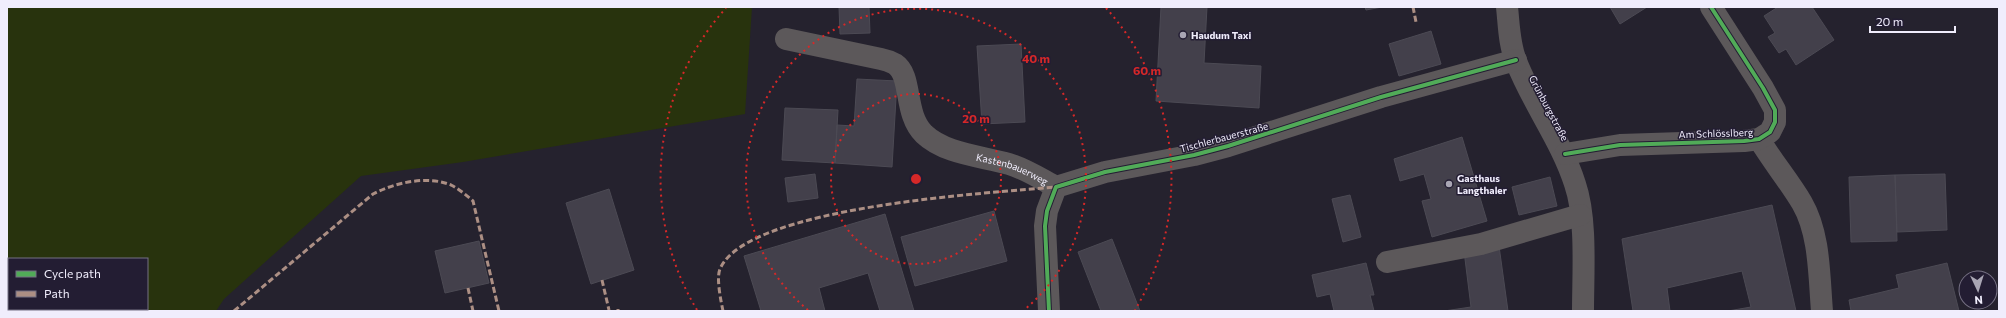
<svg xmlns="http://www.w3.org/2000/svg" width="2006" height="318" font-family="Commissioner,sans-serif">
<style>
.green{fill:#28330d}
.building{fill:#43404b;stroke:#4c4a54}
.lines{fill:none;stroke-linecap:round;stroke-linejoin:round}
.minor{stroke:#5c585a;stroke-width:22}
.quiet{stroke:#ac8f84;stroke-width:3;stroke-dasharray:6 3;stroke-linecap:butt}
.cycleway-casing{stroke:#231d33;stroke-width:6}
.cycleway{stroke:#51ab58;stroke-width:4}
.ring{fill:none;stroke:#d62828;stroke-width:2;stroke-dasharray:2 4}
.poi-dot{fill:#a9a6b4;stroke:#231d33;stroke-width:1.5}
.labels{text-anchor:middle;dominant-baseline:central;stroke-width:3;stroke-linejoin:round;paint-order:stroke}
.poi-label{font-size:10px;font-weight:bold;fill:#f0edfc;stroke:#231d33;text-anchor:start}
.street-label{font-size:10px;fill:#f0edfc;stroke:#231d33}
.centre{fill:#d62828;stroke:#231d33;stroke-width:2}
.ring-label{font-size:12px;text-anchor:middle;font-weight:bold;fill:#d62828;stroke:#231d33;stroke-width:3;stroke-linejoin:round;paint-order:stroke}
</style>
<rect width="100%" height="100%" fill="#25222e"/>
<!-- green -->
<path class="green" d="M7,7H752L745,114L463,162L361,176L224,299L216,311H49L47,309H147V259H9V262L7,260Z"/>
<!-- building -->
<path class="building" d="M839,7H869L870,33L840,34Z
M1161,7H1207L1204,63L1261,66L1259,108L1156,101Z
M1365,7H1382L1366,10Z
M1610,7H1647L1620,24Z
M1778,7H1812L1834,40L1796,65L1786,49L1779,53L1768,37L1775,33L1764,16Z
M1431,31L1441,64L1399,76L1389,44Z
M1021,44L1025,122L982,124L977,46Z
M857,79L897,81L892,167L835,163L837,125L854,126Z
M785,108L838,110L835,163L782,160Z
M1462,137L1487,221L1432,237L1422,201L1431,199L1424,174L1400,181L1394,159Z
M815,174L818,198L788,202L785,178Z
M1945,174L1947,230L1897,232L1895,175Z
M1895,175L1897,241L1851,242L1849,177Z
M1550,177L1557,206L1519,215L1512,187Z
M609,189L634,270L591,284L566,203Z
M1350,195L1361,237L1343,242L1332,199Z
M1772,205L1796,311H1728L1751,307L1742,271L1667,288L1670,311H1633L1622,239Z
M994,211L1007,261L915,286L901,237Z
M885,214L914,311H880L868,273L819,288L825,311H761L744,256Z
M1112,239L1140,311H1101L1078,252Z
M479,241L489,283L445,293L435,251Z
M1499,246L1508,311H1444L1471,307L1464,251Z
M1366,263L1374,295H1370L1374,311H1334L1330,294L1317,297L1312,275Z
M1947,263L1959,311H1851L1849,300L1899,288L1896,275Z"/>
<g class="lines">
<!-- minor -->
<g class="minor">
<path d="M1507,7C1509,25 1509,44 1516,61C1532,103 1561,140 1575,184C1587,219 1583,273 1583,311"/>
<path id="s1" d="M786,39L881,59C886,60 891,62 895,64C913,76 903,113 924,134C945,154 981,156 1009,164C1026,169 1041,179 1056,187"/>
<path d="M1759,139C1772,161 1789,181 1802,203C1820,234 1819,276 1822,311"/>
<path d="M1565,154L1620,145L1744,141L1759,139L1770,132L1775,122V110L1763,88L1711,7"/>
<path d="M1387,262L1481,244L1580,215"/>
<path d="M1049,311L1045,226L1047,211L1056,187L1105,172L1194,155L1228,146L1381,97L1516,60"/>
</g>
<!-- quiet -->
<path class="quiet" d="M1413,7L1416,22
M602,280L609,310
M468,288L473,311
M618,309V311
M234,311L373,194C394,183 427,175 451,185C459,189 466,195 473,201L499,311
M723,311C721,301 716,278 720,269C747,206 991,193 1056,187"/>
<!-- cycleway casing -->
<g class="cycleway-casing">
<path id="cycleway" d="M1565,154L1620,145L1744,141L1759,139L1770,132L1775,122V110L1763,88L1711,7
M1049,311L1045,226L1047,211L1056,187L1105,172L1194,155L1228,146L1381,97L1516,60"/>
</g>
<!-- cycleway -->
<use href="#cycleway" class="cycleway"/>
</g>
<!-- distance rings -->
<g class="ring">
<circle cx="916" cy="179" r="85"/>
<path d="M808 310A170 170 0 1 1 1024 310"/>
<path d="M697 310A255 255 0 0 1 726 8M1106 8A255 255 0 0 1 1135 310"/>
</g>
<!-- markers -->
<g class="poi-dot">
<circle cx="1183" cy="35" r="4"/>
<circle cx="1449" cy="184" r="4"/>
</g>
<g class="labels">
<!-- poi labels -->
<g class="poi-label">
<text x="1191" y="35">Haudum Taxi</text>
<text x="1457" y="178">Gasthaus<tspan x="1457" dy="12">Langthaler</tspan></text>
</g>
<!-- street labels -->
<g class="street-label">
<text transform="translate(1549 108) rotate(62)">Grünburgstraße</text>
<text transform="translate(1716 133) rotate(-2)">Am Schlösslberg</text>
<text transform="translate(1224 137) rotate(-15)">Tischlerbauerstraße</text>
<text stroke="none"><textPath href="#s1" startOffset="285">Kastenbauerweg</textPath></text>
</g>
</g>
<circle cx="916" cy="179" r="6" class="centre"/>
<g class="ring-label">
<text x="1036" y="63">40 m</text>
<text x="1147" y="75">60 m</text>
<text x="976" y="123">20 m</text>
</g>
<!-- border -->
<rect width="2006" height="318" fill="none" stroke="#f0edfc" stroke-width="16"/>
<!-- legend -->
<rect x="8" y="258" width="140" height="52" fill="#231d33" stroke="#757083"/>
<rect x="16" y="271" width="20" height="6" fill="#51ab58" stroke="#757083"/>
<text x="44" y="278" font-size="12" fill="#f0edfc">Cycle path</text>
<rect x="16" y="291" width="20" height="6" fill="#ac8f84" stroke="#757083"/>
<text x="44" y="298" font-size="12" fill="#f0edfc">Path</text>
<!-- north arrow -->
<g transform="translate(1978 290) rotate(176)"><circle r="19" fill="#231d33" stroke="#757083"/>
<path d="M0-3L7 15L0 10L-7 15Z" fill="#a9a6b4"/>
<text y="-6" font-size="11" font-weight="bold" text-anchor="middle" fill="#f0edfc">N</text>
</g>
<!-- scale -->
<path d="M1870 26v6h85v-6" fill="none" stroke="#f0edfc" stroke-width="2"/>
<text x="1876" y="26" font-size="12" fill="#f0edfc" stroke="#231d33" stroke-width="3" paint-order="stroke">20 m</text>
</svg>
